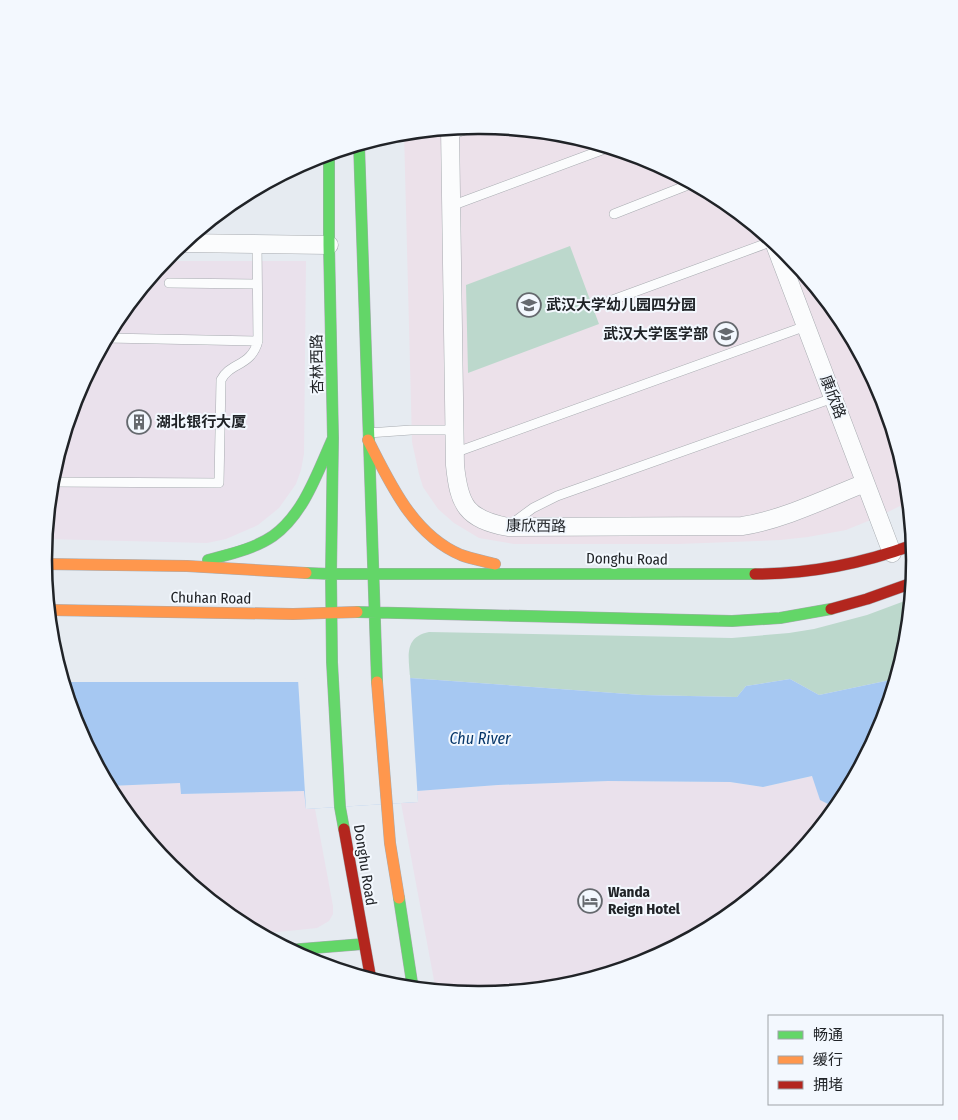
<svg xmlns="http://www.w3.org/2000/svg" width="958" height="1120" font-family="'Fira Sans Condensed','Noto Sans SC',sans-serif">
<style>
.commercial{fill:#eae1ec}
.education{fill:#ece1ea}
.green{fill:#bcd8cc}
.water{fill:#a6c8f2}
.pier{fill:#e6ebf1}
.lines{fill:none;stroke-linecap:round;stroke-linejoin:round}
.lane-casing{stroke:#a7abb0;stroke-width:10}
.street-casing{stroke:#a7abb0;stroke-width:19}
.fast-casing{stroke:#a7abb0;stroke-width:12}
.slow-casing{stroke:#a7abb0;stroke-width:12}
.jam-casing{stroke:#a7abb0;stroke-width:12}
.lane{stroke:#fbfcfd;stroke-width:9}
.street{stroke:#fbfcfd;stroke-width:18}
.fast{stroke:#63d668;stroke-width:11}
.slow{stroke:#ff974d;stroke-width:11}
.jam{stroke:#b3261e;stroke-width:11}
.labels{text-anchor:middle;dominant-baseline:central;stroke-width:4;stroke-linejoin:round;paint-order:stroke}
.poi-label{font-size:15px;font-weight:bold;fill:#202327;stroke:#f3f8fe;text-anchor:start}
.street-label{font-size:15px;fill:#202327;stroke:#f3f8fe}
.water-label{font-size:16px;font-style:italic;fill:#07376a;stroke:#f3f8fe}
.rim{fill:none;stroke:#202327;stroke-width:2.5}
</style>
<rect width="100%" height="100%" fill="#e6ebf1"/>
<!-- commercial -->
<path class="commercial" d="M164,261H306L304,454L301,470L296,484L279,508L258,525L226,539L207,543L46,539L52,475L77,393L117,318Z
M813,776L820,800L836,808L787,868L721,922L645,962L564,987L479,995L436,991L401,803L418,802L417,791L498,785L608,781L730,782L763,787Z
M180,783L181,794L304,791L306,809H315L333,906V914L329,921L317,928L259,934L237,922L171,868L117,802L109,786Z"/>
<!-- education -->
<path class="education" d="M479,125L564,133L646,158L721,198L787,252L841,318L881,394L906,475L910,514L905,516L900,506L878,517L846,530L808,537L780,540L678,544H514L479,538L454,523L438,509L423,487L419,474L412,442L404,132Z"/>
<!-- green -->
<path class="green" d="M570,246L599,324L468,373L466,285Z
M910,599L906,645L900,665L895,670V679L819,695L790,679L746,686L737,697L642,695L410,678C409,658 403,637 429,632L732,638L789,633L814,629L867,615Z"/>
<!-- water -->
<path class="water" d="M410,678L642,695L737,697L746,686L790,679L819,695L895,679L881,727L841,802L836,808L820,800L812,776L763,787L730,782L608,781L498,785L417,791L418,802L306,809L304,791L181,794L180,783L109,786L77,726L63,682H298Z"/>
<!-- pier -->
<path class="pier" d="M410,675L418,802L306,809L298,679Z"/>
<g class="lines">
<!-- lane casing -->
<g class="lane-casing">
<path id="lane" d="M450,135L480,125
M451,206L610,147
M614,214L693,183
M169,283L256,284
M607,302L773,241
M107,338L258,341L257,244
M368,433L411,430H453
M454,453L806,326
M51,482L219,483L221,380C230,362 251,367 258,341
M510,525L533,508L557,496L833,398
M46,562V535"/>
</g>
<!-- street casing -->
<g class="street-casing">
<path id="street" d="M450,128L455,465C459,505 466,519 508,527L742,526C782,520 827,498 865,483
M774,242L892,553
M182,243L329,245"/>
</g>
<!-- fast casing -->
<g class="fast-casing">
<path id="fast" d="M359,144L377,682
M329,153V245L333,438L331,574L332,662L340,807L344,829
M208,560C230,554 254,549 273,536C304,514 318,471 333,438
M306,573L331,574H755
M357,612L732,621L780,618L831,609
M399,898L413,989
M289,950L363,944"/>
</g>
<!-- slow casing -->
<g class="slow-casing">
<path id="slow" d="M368,440C390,483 413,535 461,555C472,559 484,561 495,564
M44,564L187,566L306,573
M49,610L293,614L357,612
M377,682L390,843L399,898"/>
</g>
<!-- jam casing -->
<g class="jam-casing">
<path id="jam" d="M755,574C810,574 861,564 913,545
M831,609L867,599L912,583
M344,829L371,980"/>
</g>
<!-- lane -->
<use href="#lane" class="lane"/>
<!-- street -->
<use href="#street" class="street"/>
<!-- fast -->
<use href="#fast" class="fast"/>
<!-- slow -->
<use href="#slow" class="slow"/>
<!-- jam -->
<use href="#jam" class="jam"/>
</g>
<!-- icons -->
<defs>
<g id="school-ring" transform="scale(1.25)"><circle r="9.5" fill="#f3f8fe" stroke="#65696e" stroke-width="1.5"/><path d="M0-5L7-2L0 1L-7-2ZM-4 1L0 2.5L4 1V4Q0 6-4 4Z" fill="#65696e"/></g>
<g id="university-ring" transform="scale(1.25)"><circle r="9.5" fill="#f3f8fe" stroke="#65696e" stroke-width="1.5"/><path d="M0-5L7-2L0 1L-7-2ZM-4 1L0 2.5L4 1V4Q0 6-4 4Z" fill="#65696e"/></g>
<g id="building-ring" transform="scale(1.25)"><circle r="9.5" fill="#f3f8fe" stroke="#65696e" stroke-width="1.5"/><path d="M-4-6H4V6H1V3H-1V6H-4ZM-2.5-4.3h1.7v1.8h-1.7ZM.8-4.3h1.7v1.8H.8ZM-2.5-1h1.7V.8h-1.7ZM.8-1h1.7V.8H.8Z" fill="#65696e"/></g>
<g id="hotel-ring" transform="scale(1.25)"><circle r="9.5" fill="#f3f8fe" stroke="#65696e" stroke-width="1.5"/><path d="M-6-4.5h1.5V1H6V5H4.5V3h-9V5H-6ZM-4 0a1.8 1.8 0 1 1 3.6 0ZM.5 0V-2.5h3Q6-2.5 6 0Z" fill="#65696e"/></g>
</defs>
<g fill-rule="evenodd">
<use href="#school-ring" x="529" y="305"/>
<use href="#university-ring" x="726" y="334"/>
<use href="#building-ring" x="139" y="422"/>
<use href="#hotel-ring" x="590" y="901"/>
</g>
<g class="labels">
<!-- poi labels -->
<g class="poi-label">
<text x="546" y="305">武汉大学幼儿园四分园</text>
<text x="708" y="334" text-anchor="end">武汉大学医学部</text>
<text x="156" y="422">湖北银行大厦</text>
<text x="608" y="892">Wanda<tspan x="608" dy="17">Reign Hotel</tspan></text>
</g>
<!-- street labels -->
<g class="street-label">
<text transform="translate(317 364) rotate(-91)">杏林西路</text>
<text transform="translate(833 397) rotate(69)">康欣路</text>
<text transform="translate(536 526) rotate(1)">康欣西路</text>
<text transform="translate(627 559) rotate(1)">Donghu Road</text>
<text transform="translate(211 598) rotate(1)">Chuhan Road</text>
<text transform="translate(365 865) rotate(81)">Donghu Road</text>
</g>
<!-- water labels -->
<g class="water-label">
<text x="480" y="738">Chu River</text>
</g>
</g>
<!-- crop -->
<path d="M0 0H958V1120H0ZM478 134H480A426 426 0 0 1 906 560V560A426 426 0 0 1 480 986H478A426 426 0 0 1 52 560V560A426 426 0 0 1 478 134Z" fill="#f3f8fe" fill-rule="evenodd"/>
<path class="rim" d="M478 134H480A426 426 0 0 1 906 560V560A426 426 0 0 1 480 986H478A426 426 0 0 1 52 560V560A426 426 0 0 1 478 134Z"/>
<!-- legend -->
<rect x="768" y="1015" width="175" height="90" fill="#f3f8fe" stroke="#9fa3a8"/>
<rect x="778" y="1031" width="25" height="8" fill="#63d668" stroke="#9fa3a8"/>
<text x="813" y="1040" font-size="15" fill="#202327">畅通</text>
<rect x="778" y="1056" width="25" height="8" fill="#ff974d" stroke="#9fa3a8"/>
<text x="813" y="1065" font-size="15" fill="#202327">缓行</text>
<rect x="778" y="1081" width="25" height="8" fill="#b3261e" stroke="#9fa3a8"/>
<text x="813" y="1090" font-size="15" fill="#202327">拥堵</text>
</svg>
